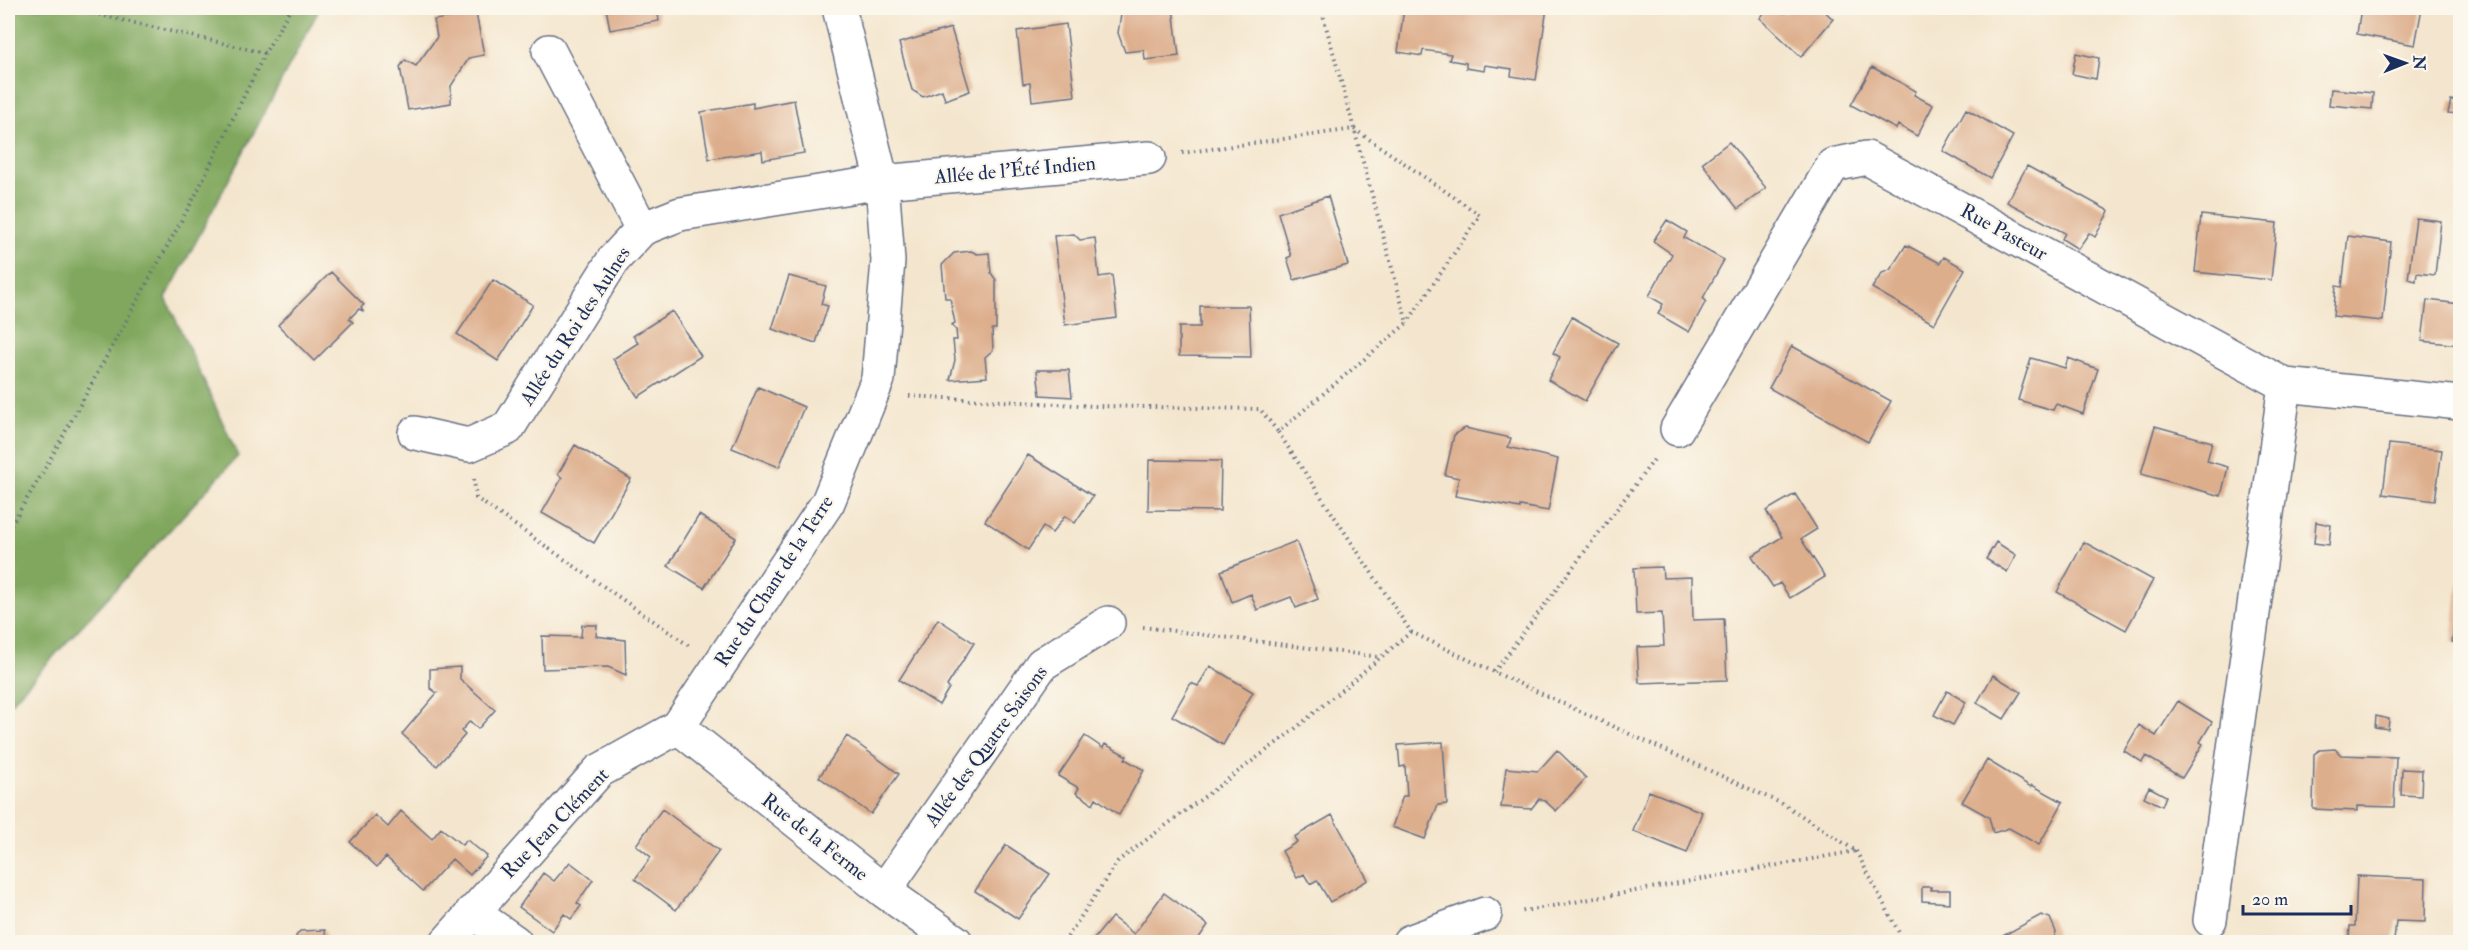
<svg xmlns="http://www.w3.org/2000/svg" width="2468" height="950" font-family="'IM FELL Double Pica',serif">
<style>
.forest{fill:#80a75d;stroke:#4e6b5e;stroke-width:1.5}
.building{fill:#ddae8c}
.lines{fill:none;stroke-linecap:round;stroke-linejoin:round}
.street-casing{stroke:#676f85;stroke-width:36}
.path{stroke:#676f85;stroke-width:4;stroke-dasharray:1.5 4.5;stroke-linecap:butt}
.street{stroke:#fff;stroke-width:33}
.labels{text-anchor:middle;dominant-baseline:central;stroke-width:4.5;stroke-linejoin:round;paint-order:stroke}
.street-label{font-size:20px;fill:#1b2f5e;stroke:#fbf7ec}
</style>
<rect width="100%" height="100%" fill="#fbf7ec"/>
<filter id="ink" filterUnits="userSpaceOnUse"><feTurbulence type="fractalNoise" baseFrequency=".0167" numOctaves="2"/><feDisplacementMap in="SourceGraphic" scale="12" xChannelSelector="R" yChannelSelector="G"/><feConvolveMatrix kernelMatrix="1 2 1 2 8 2 1 2 1" color-interpolation-filters="sRGB"/></filter>
<filter id="wash" filterUnits="userSpaceOnUse"><feTurbulence type="fractalNoise" baseFrequency=".008" numOctaves="4" result="noise"/><feDisplacementMap in="SourceGraphic" scale="24" xChannelSelector="R" yChannelSelector="G"/><feGaussianBlur stdDeviation="1.35" result="paint"/><feColorMatrix in="noise" values="0 0 0 0 0 0 0 0 0 0 0 0 0 0 0 0 0 1.4 0 .05"/><feComposite in="paint" operator="in"/></filter>
<g filter="url(#wash)">
<rect width="100%" height="100%" fill="#f4e6ce"/>
<!-- forest -->
<path class="forest" d="M8,8H320L166,298L238,456L8,706Z"/>
<g id="blocks">
<!-- building -->
<path class="building" d="M606,8H657L659,21L610,30Z
M1122,8H1173L1179,56L1145,60L1144,50L1125,52L1118,33Z
M1404,8H1547L1536,80L1511,76L1512,69L1485,65L1484,71L1466,68V63L1449,60L1451,54L1423,50L1422,56L1398,52Z
M1769,8H1779L1785,13L1791,8H1821L1833,19L1801,57L1760,18Z
M2361,8H2422L2415,45L2357,34Z
M476,13L484,55L469,58L451,86V103L408,110L400,67L405,60L416,66L437,37L434,20Z
M1066,24L1075,96L1032,101L1030,83L1023,84L1017,31Z
M951,28L970,91L945,100L942,90L923,97L912,90L899,43Z
M2076,53L2099,58L2096,79L2072,74Z
M1872,67L1916,91L1914,95L1933,105L1917,136L1898,125L1896,129L1851,105Z
M2331,89L2373,93L2372,109L2329,105Z
M794,100L804,153L763,160L762,151L709,159L701,112L753,103V108Z
M2451,100L2460,101V114L2448,113Z
M1966,109L2013,136L1990,178L1943,151Z
M1729,142L1766,188L1738,209L1702,163Z
M2027,166L2109,211L2095,237L2089,233L2078,249L2062,239L2065,233L2007,202Z
M1328,196L1348,265L1294,280L1287,258L1291,256L1278,213Z
M2201,215L2277,223L2271,280L2195,272Z
M2416,218L2441,221L2435,275L2417,273L2416,281L2408,279Z
M1667,220L1687,232L1684,238L1724,260L1703,298L1706,301L1689,332L1658,314L1663,304L1649,296L1672,254L1653,241Z
M1074,234L1080,240L1095,238L1099,277L1112,275L1117,318L1065,325L1054,236Z
M2348,236L2391,242L2383,321L2333,316L2336,286L2342,287Z
M1906,245L1940,263L1944,257L1965,269L1934,324L1872,288L1882,273L1890,270Z
M971,251L977,254L989,253L991,273L996,280V329H992L993,350L985,357L987,377L950,380L955,360L953,340H957L956,330L951,325L955,323L950,298H945L942,265L954,253Z
M331,272L364,305L361,307L363,311L359,309L349,319L353,322L314,361L278,325Z
M789,276L826,286L821,304L828,306L816,343L772,329Z
M493,280L533,305L498,361L457,334Z
M2427,300L2460,304V345L2422,341Z
M1200,306H1249L1251,357L1179,356V327H1200Z
M672,311L701,356L638,397L613,359L638,343L633,336Z
M1572,317L1618,343L1585,401L1548,380L1560,357L1553,353Z
M1792,346L1891,401L1868,442L1769,388Z
M2031,358L2065,368L2068,358L2098,369L2083,414L2056,404L2053,410L2018,400Z
M1037,370H1069L1072,397L1040,395Z
M758,387L804,407L779,467L732,448Z
M2155,426L2212,442L2207,461L2228,467L2221,496L2141,474Z
M1465,428L1511,438L1508,447L1558,459L1548,511L1520,506V508L1455,496L1459,478L1445,475L1454,435Z
M2389,444L2442,450L2435,501L2383,494Z
M575,445L631,479L594,543L542,513L562,478L558,474Z
M1028,455L1093,496L1075,523L1065,516L1052,533L1043,527L1028,550L985,521Z
M1149,460L1221,461L1220,511L1148,510Z
M1795,494L1817,529L1801,539L1825,577L1790,598L1780,583L1773,587L1752,556L1782,537L1766,511Z
M699,515L736,538L704,588L668,566Z
M2316,522L2331,525L2329,545L2314,543Z
M1296,541L1318,599L1296,608L1291,597L1257,610L1251,594L1232,602L1221,571Z
M1996,542L2016,555L2007,572L1986,559Z
M2084,542L2153,580L2126,630L2057,592Z
M1662,567L1663,578L1692,577L1693,620L1724,619L1727,680L1639,683L1637,647L1664,646L1662,613L1636,614L1634,568Z
M2459,581H2460V643L2452,642Z
M938,619L974,643L947,686L949,688L939,705L899,680Z
M582,625H597L596,636L625,640L626,675L608,667L543,669L542,636L581,637Z
M1210,666L1253,692L1223,745L1172,716L1191,683L1198,686Z
M460,667V679L495,710L478,729L470,721L461,731L465,735L437,766L402,734L437,693L430,688V669Z
M1993,675L2021,692L2004,719L1977,703Z
M1947,691L1966,702L1953,725L1934,715Z
M2178,701L2212,722L2200,742L2203,744L2182,778L2146,756L2142,762L2124,751L2139,725L2156,736Z
M2376,716L2389,719L2388,729L2375,727Z
M847,736L899,774L871,814L819,777Z
M1085,736L1103,748L1105,744L1127,756L1125,759L1144,770L1119,815L1096,798L1093,804L1076,793L1079,788L1058,776Z
M1443,742L1447,804L1438,805L1425,839L1392,827L1403,796H1407L1405,766L1400,767L1398,745Z
M2335,749L2341,755L2396,757L2394,807L2357,806V811L2313,809L2314,754L2320,750Z
M1557,750L1586,778L1556,811L1545,801L1539,799L1531,809L1501,807L1506,768L1538,771Z
M1987,760L2031,787L2032,785L2063,802L2039,845L2009,828L1993,833L1989,817L1962,802Z
M2402,769L2422,770L2421,796L2401,795Z
M2149,787L2166,796L2162,806L2144,797Z
M1649,791L1702,812L1687,853L1633,831Z
M662,809L719,851L676,910L635,879L651,857L636,845Z
M401,811L432,839L441,828L462,845L467,840L487,856L470,875L452,859L423,891L386,857L377,867L350,842L375,815L388,827Z
M1332,815L1368,880L1330,902L1317,880L1310,884L1304,874L1297,878L1282,851L1297,842L1294,837Z
M1006,845L1050,874L1018,919L975,891Z
M570,862L593,880L577,903L581,906L571,919L564,914L552,931L519,907L543,873L554,881Z
M2357,876L2426,879L2425,922L2396,921L2394,941L2349,940L2350,926H2355Z
M1922,887H1931V890H1950V903L1922,901Z
M1164,893L1208,925L1196,942H1096L1093,940L1112,917L1134,934Z
M2041,915L2050,918L2056,932L2053,942H1992Z
M325,930L326,942H297L296,936L300,931Z"/>
</g>
</g>
<g filter="url(#ink)">
<use href="#blocks" fill-opacity="0" stroke="#676f85" stroke-width="1.5"/>
<g class="lines">
<!-- street casing -->
<g class="street-casing">
<path id="street" d="M549,51L642,229
M1677,429L1833,165L1867,158L2285,385L2460,403
M415,433L469,445L508,428L614,259L642,229L680,214L882,182L1149,158
M678,727L884,891L956,942
M884,891L1042,664L1108,623
M472,912L515,942
M2210,920L2285,385
M447,942L599,771L678,727L828,502L878,379L888,261L882,182L839,8
M1409,942L1485,914"/>
</g>
<!-- path -->
<path class="path" d="M70,8L265,53
M1182,153L1354,129L1480,215L1407,323
M909,396L1095,406L1260,409L1278,432
M474,479L476,498L691,647
M8,530L43,472L196,194L265,53L291,8
M1143,627L1380,657
M1411,632L1494,672L1785,805L1856,851L1519,912
M1494,672L1656,457
M1856,851L1904,942
M1064,942L1118,861L1290,733L1411,632L1278,432L1407,323L1321,8"/>
<!-- street -->
<use href="#street" class="street"/>
</g>
</g>
<g class="labels">
<!-- street labels -->
<g class="street-label">
<text transform="translate(1015 170) rotate(-5)">Allée de l'Été Indien</text>
<text transform="translate(2004 232) rotate(29)">Rue Pasteur</text>
<text transform="translate(575 326) rotate(-57)">Allée du Roi des Aulnes</text>
<text transform="translate(774 581) rotate(-57)">Rue du Chant de la Terre</text>
<text transform="translate(986 746) rotate(-54)">Allée des Quatre Saisons</text>
<text transform="translate(555 823) rotate(-46)">Rue Jean Clément</text>
<text transform="translate(815 837) rotate(38)">Rue de la Ferme</text>
</g>
</g>
<!-- margin -->
<rect width="2468" height="950" fill="none" stroke="#fbf7ec" stroke-width="30"/>
<!-- north arrow -->
<g transform="translate(2405 63) rotate(89)" stroke="#fbf7ec" stroke-width="4.5" paint-order="stroke">
<path d="M0-4.5L10 22L0 15L-10 22Z" fill="#1b2f5e"/>
<text y="-9" font-size="16" font-weight="bold" text-anchor="middle" fill="#1b2f5e">N</text>
</g>
<!-- scale -->
<path d="M2243 905v9h108v-9" fill="none" stroke="#1b2f5e" stroke-width="3"/>
<text x="2252" y="905" font-size="18" fill="#1b2f5e" stroke="#fbf7ec" stroke-width="4.5" paint-order="stroke">20 m</text>
</svg>
